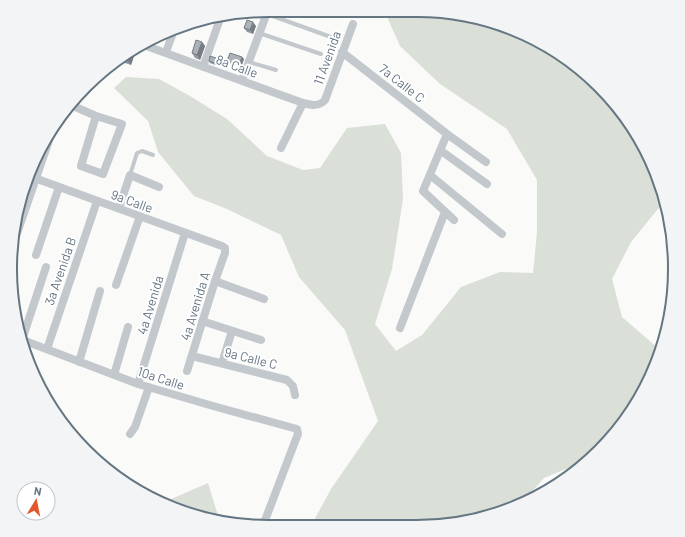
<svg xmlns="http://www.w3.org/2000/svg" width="685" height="537" font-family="Barlow,sans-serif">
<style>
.green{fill:#dadfd7}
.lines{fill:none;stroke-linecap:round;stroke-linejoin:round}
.lane{stroke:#c3c8cc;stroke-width:4}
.street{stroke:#c3c8cc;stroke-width:8}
.wall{fill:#929a9f}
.shaded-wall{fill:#777d82}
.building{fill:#aab3b9;stroke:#777d82}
.labels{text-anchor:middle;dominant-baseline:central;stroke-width:4;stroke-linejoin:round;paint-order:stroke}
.street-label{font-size:13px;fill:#657683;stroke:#fff}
.rim{fill:none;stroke:#657683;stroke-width:2}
</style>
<rect width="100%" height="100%" fill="#fafaf8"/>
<!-- green -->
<path class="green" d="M384,10L433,11L500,24L587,74L640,139L662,204L631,242L612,279L622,317L659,349L621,426L578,464L544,478L522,503L499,513L434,526L312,524L331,489L378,421L345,330L299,277L281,235L227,209L194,196L158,152L148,121L114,88L126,77L159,79L190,96L227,119L267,156L303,170L320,168L347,128L385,124L401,153L403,199L392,269L375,324L396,351L422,335L461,287L500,272L533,273L537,232V180L507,129L440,84L400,46Z
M208,483L220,522L169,507L162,503Z"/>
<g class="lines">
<!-- lane -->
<path class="lane" d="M267,14L331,37
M259,33L321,54
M249,62L276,70
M130,175L137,153L142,151L153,155"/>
<!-- street -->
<path class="street" d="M141,44L303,103C311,105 319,107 325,100L353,24
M166,52L174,30
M342,52L447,134L486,162
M203,67L221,16
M242,80L268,10
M71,105L96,116L122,124L103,174L81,166L96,116
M447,134L423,191L454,220
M281,148L303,103
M440,150L487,184
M430,175L502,234
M29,176L222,246L225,248V253L215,281L187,371
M119,208L130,175L159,187
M13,245L53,129
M36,255L59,187
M215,281L264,299
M116,285L140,216
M202,321L261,340
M400,328L445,212
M20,339L138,384L213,406L297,429L298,434L296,439L264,523
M22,340L46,267
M47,349L97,201
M192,356L287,380L293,386L295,395
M79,362L100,291
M222,363L232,331
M114,375L128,327
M138,384L185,233
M130,434L135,427L149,387"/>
</g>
<!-- wall -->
<path class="wall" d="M256,26L253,34L247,32L244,28Z
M202,42L205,46L200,60L195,58L192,53Z
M135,48L136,50L131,65L122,62L120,59Z
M242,57L244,59L241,67L229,63L227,61Z
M219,59L220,61L218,66L210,63L209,61Z
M255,72L253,79L249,77L246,73Z"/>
<!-- shaded-wall -->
<path class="shaded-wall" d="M253,22L256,26L253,34L250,30Z
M202,42L205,46L200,60L197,55Z
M135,48L136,50L131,65L128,61L131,51Z
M242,57L244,59L241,67L239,65Z
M219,59L220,61L218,66L217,64Z
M252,68L255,72L253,79L250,75Z"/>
<!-- building -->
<path class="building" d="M247,20L253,22L250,30L244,28Z
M196,40L202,42L197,55L192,53Z
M131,51L128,61L121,58Z
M230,53L242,57L239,65L227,61Z
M210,56L219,59L217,64L209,61Z
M248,67L252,68L250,75L246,73Z"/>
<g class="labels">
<!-- street labels -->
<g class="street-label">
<text transform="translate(327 58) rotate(-70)">11 Avenida</text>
<text transform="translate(237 66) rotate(20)">8a Calle</text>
<text transform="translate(402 83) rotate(38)">7a Calle C</text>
<text transform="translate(132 201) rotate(20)">9a Calle</text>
<text transform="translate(60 271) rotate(-71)">3a Avenida B</text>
<text transform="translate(150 305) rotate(-73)">4a Avenida</text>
<text transform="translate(195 306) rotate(-73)">4a Avenida A</text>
<text transform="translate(251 358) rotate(14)">9a Calle C</text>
<text transform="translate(161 378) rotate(18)">10a Calle</text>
</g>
</g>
<!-- crop -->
<path d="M0 0H685V537H0ZM268 17H417A251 251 0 0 1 668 268V269A251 251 0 0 1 417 520H268A251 251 0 0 1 17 269V268A251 251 0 0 1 268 17Z" fill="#f3f4f5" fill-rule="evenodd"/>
<path class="rim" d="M268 17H417A251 251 0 0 1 668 268V269A251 251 0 0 1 417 520H268A251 251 0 0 1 17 269V268A251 251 0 0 1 268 17Z"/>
<!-- north arrow -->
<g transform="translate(36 501) rotate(10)"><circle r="19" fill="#ffffff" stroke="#c1c8cd"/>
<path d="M0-3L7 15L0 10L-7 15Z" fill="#e4572e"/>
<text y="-6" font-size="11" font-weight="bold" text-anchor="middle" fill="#657683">N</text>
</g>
</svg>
